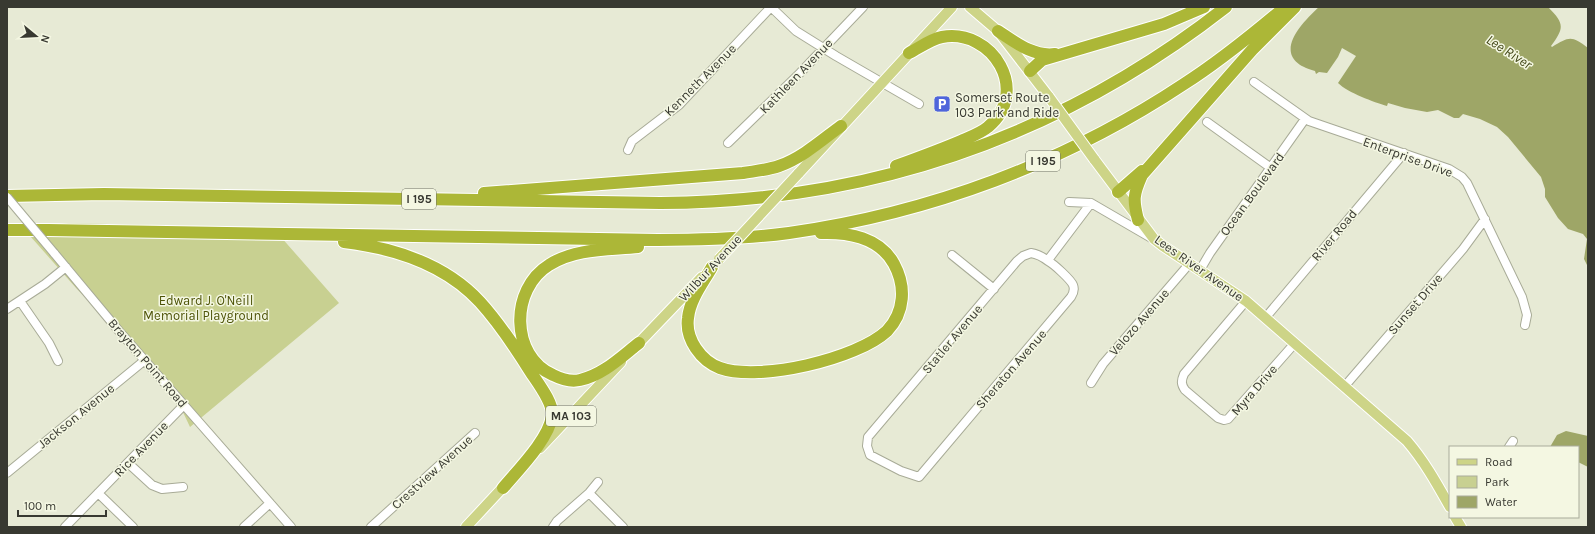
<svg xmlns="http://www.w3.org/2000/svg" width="1595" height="534" font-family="Karla,sans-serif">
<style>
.green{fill:#c8d091}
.water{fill:#9ea667}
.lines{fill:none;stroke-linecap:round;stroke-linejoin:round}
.minor-casing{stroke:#a8ab97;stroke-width:10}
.major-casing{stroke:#fff;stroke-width:12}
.highway-casing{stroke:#fff;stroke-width:14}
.minor{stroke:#fff;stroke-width:8}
.major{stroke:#cdd487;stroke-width:10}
.highway{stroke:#acb737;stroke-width:12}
.minor-bridge-casing{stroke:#a8ab97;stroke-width:10;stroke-linecap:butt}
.major-bridge-casing{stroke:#fff;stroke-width:12;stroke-linecap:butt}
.minor-bridge{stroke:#fff;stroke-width:8}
.major-bridge{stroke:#cdd487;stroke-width:10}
.labels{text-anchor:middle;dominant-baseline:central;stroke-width:3;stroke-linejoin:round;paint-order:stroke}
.shield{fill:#f4f7e2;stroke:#707266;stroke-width:1}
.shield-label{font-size:12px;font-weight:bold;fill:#383931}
.street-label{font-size:13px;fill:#383931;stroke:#f4f7e2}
.poi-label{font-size:13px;fill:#383931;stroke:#f4f7e2;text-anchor:start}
.park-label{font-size:13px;fill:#4e5408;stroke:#f4f7e2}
.water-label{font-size:14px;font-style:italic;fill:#3e4312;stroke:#f4f7e2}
</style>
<rect width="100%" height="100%" fill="#e7ead5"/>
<!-- green -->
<path class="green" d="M68,223L273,228L339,303L190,427L172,389L137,349L76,288L23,228Z"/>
<!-- water -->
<path class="water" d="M1319,7H1548C1565,24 1564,28 1551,46L1552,47C1569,37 1571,35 1588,48V267L1584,259L1587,239L1583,234L1568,229L1558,218L1545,197V189L1541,177L1508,137L1497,127L1480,119L1463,114L1459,118H1454L1438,110L1427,112L1405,108L1388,103L1387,106C1374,102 1348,93 1338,83L1356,56L1342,48L1338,57L1327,73L1319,72L1316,74L1315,71C1270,59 1297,27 1319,7Z
M1566,431L1588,436V467L1578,462V447H1550L1557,435Z"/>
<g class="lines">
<!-- minor casing -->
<g class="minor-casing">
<path id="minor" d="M771,7L796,31L836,56L919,104
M1254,82L1309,121L1449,169L1462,177L1467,183L1522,297L1527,315L1525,325
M1207,122L1271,168
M728,143L800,73L863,7
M628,150L632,141L679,105L771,7
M1069,202L1091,203L1153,239
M54,253L119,331L291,527
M1031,253C1037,254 1043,257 1048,261C1054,264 1071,280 1073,285C1075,290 1073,294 1071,297L919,477L901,471L870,455L867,446L868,437L1017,261L1023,256Z
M952,255L994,289
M1048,260L1091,203
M1200,270L1210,253L1305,119
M20,301L49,343L58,361
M1246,301L1184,374C1181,381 1181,384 1185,390L1218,418L1224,420L1228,419L1295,343
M7,309L45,284L66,267
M1266,317L1404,153
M1091,383L1103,364L1190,263
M1344,387L1463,249L1485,219
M1509,447L1513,441
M128,463L152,485L162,489L183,487
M7,473L145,360
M98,493L133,527
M589,493L623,527
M65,527L184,405
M244,527L270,503
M371,527L475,433
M553,527L557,521L589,493L598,482"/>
</g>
<!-- major casing -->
<g class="major-casing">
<path id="major" d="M970,7L998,31L1049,97
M1094,159L1154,239L1163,246L1246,301L1407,441C1425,462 1437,484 1450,507
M798,174L952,7
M634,348L702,277
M540,448L621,362
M1455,517L1461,527
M466,527L507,483"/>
</g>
<!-- highway casing -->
<g class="highway-casing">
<path id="highway" d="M998,31C1015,42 1033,57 1055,54
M1030,71L1042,60L1164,24L1204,7
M896,166C918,158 940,150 961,141C970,137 981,133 988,127C1031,92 993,28 942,37C931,39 919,48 909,53
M1118,192L1142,171
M484,193L743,173C755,171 768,170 779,166C802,158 822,140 841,126
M7,196L104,194L660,203C870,202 1060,137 1226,7
M1138,220C1133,200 1133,195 1142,175L1252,50L1295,7
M7,230H48L658,240C702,240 745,239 789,233C930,213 1065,163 1184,84C1220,61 1253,34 1285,7
M344,242C394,248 445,264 480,302C499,323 515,347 530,371C537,382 554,403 552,416C549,439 518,470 503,488
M638,247C609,250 575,248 549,265C510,289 510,356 553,375C561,379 571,382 580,380C603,375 621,357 639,343
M712,267C703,283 690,299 688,318C685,339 701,361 720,368C759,382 857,359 887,331C905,312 906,286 894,264C880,238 849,232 821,233"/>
</g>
<!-- minor -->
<use href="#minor" class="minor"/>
<!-- major -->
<use href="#major" class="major"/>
<!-- highway -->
<use href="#highway" class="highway"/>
<!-- minor-bridge casing -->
<g class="minor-bridge-casing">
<path id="minor-bridge" d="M7,197L54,253"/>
</g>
<!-- major-bridge casing -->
<g class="major-bridge-casing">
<path id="major-bridge" d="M1049,97L1094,159
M719,259L798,174"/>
</g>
<!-- minor-bridge -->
<use href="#minor-bridge" class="minor-bridge"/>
<!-- major-bridge -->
<use href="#major-bridge" class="major-bridge"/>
</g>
<!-- icons -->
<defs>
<g id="parking-square" transform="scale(0.9)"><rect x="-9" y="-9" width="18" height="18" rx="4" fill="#4f65db" stroke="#f4f7e2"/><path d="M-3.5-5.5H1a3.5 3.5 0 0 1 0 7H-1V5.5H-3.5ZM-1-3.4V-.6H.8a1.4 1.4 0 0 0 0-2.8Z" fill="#fff"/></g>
</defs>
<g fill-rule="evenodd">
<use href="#parking-square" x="942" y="104"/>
</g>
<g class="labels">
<!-- shield labels -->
<g class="shield">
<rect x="1026" y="151" width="34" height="20" rx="3"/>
<rect x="402" y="189" width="34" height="20" rx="3"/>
<rect x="546" y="406" width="50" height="20" rx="3"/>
</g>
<g class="shield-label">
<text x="1043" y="161">I 195</text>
<text x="419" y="199">I 195</text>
<text x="571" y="416">MA 103</text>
</g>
<!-- street labels -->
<g class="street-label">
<text transform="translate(796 76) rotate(-46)">Kathleen Avenue</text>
<text transform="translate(700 80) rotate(-45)">Kenneth Avenue</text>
<text transform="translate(1408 157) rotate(20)">Enterprise Drive</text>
<text transform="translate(1252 194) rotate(-54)">Ocean Boulevard</text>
<text transform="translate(1334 235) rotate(-50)">River Road</text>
<text transform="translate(710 268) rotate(-47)">Wilbur Avenue</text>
<text transform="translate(1199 268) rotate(35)">Lees River Avenue</text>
<text transform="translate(1415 304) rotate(-49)">Sunset Drive</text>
<text transform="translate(1139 322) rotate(-49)">Velozo Avenue</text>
<text transform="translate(952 339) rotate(-50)">Statler Avenue</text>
<text transform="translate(148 363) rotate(49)">Brayton Point Road</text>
<text transform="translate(1011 369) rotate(-49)">Sheraton Avenue</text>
<text transform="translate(1254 390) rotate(-49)">Myra Drive</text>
<text transform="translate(76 416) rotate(-39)">Jackson Avenue</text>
<text transform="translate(141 449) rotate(-46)">Rice Avenue</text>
<text transform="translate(432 472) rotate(-42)">Crestview Avenue</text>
</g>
<!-- poi labels -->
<g class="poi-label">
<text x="955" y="97">Somerset Route<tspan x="955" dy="15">103 Park and Ride</tspan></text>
</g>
<!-- park labels -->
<g class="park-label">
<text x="206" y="300">Edward J. O'Neill<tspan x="206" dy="15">Memorial Playground</tspan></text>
</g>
<!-- water labels -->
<g class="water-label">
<text transform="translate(1509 52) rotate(33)">Lee River</text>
</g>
</g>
<!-- border -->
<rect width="1595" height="534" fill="none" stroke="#383931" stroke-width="16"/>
<!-- legend -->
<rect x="1449" y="446" width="130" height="72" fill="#f4f7e2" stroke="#a9ab9b"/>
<rect x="1457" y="459" width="20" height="6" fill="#cdd487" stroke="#a9ab9b"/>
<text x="1485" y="466" font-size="12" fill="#383931">Road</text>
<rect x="1457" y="476" width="20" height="12" fill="#c8d091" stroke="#a9ab9b"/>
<text x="1485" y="486" font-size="12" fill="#383931">Park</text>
<rect x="1457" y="496" width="20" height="12" fill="#9ea667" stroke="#a9ab9b"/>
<text x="1485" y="506" font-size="12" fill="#383931">Water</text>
<!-- north arrow -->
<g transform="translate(36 36) rotate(108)" stroke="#f4f7e2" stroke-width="3" paint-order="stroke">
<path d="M0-3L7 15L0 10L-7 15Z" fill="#383931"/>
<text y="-6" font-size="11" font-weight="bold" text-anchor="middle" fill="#383931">N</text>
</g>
<!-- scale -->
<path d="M18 510v6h88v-6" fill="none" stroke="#383931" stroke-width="2"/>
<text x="24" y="510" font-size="12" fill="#383931" stroke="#f4f7e2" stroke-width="3" paint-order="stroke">100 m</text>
</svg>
